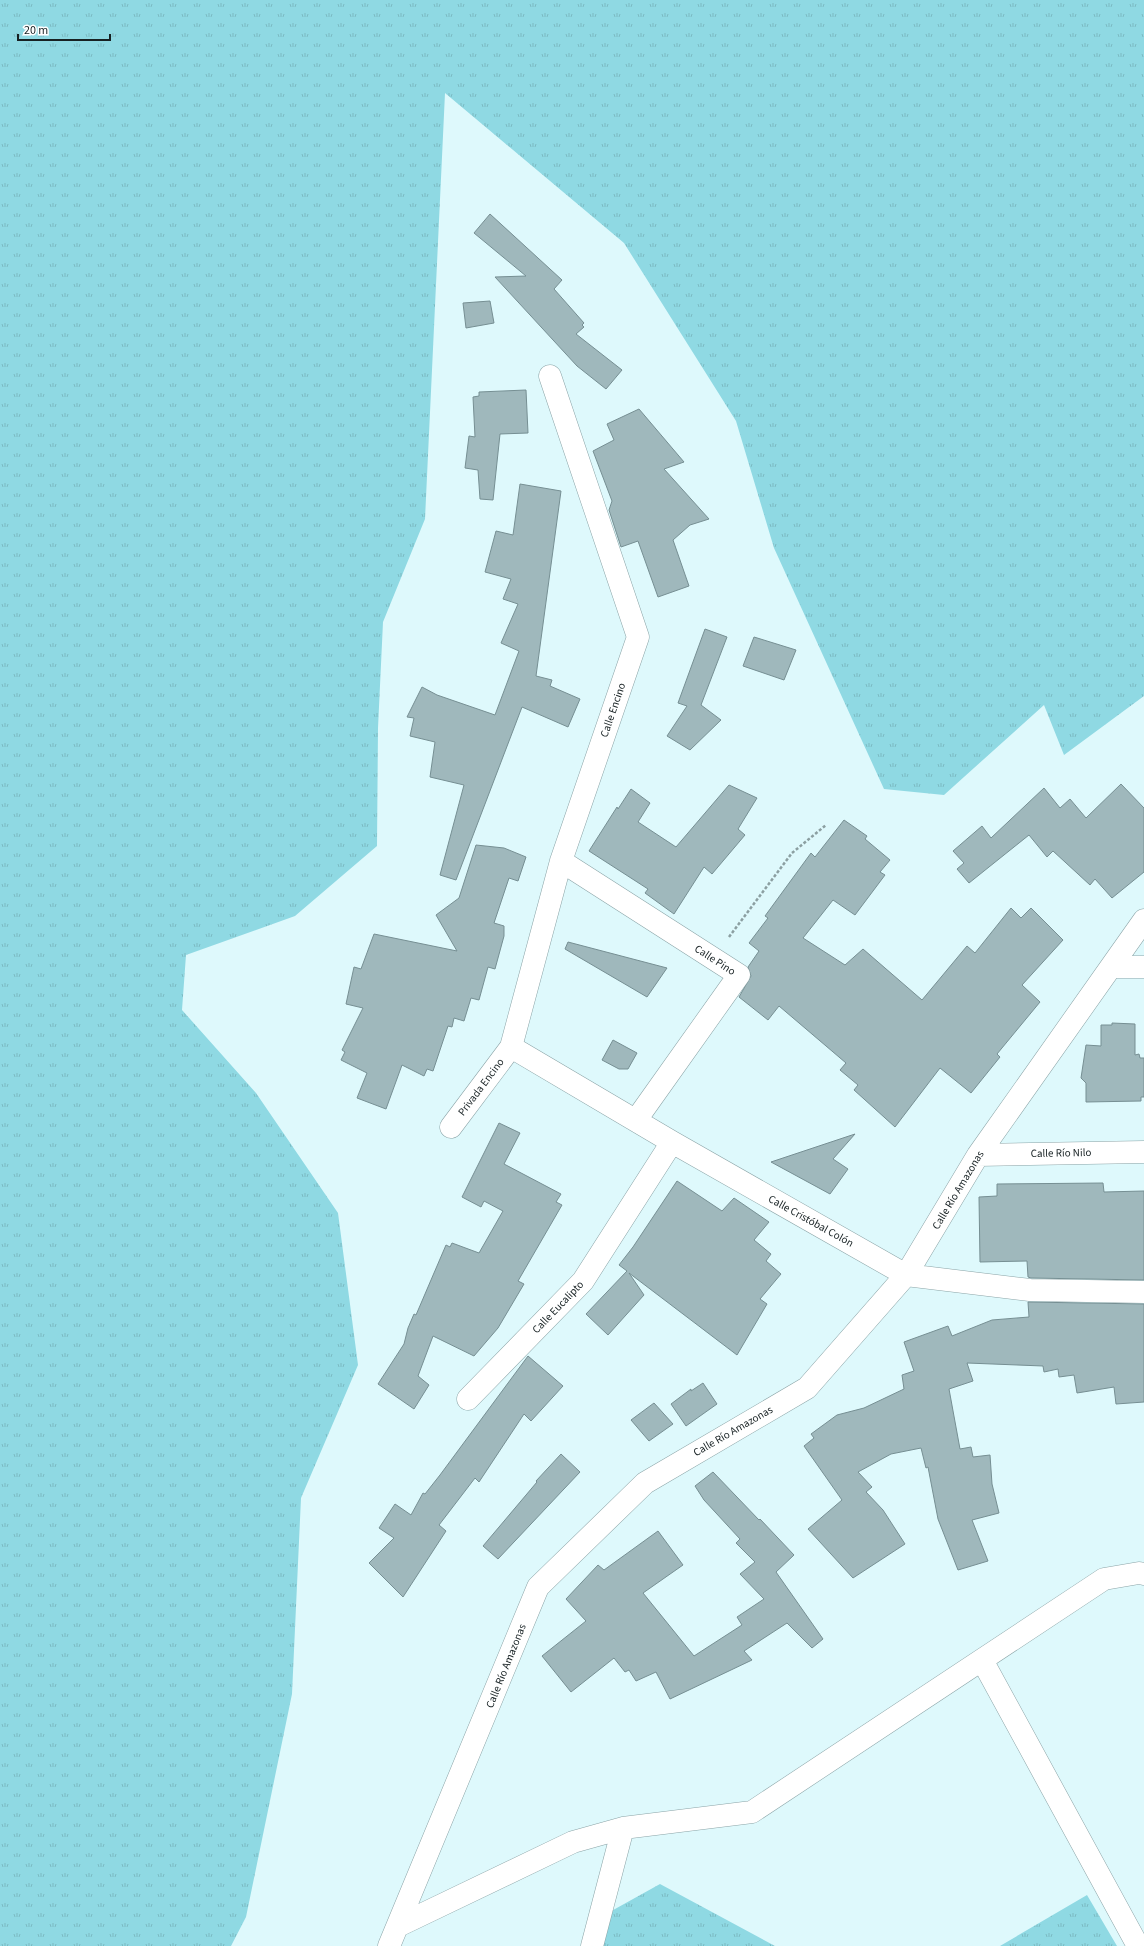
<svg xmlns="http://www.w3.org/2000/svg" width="1144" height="1946" font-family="'Source Sans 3',sans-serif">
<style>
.grass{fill:url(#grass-tufts)}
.building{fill:#9fb8bc;stroke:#768f93}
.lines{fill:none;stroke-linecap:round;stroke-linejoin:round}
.minor-casing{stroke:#8ba4a7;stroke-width:23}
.path{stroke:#8b9fa1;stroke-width:2.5;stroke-dasharray:3 2;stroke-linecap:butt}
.minor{stroke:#fff;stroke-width:22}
.labels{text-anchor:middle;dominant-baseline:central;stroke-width:3;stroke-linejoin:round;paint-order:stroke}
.street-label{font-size:11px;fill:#172123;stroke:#fff}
</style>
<defs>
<pattern id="grass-tufts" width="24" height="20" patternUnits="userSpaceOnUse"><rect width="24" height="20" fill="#8fd9e3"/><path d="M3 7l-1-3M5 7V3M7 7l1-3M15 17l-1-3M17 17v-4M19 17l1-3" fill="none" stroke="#7bbac2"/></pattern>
</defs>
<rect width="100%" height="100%" fill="#def9fc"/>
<!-- grass -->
<path class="grass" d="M0,0H1144V696L1064,755L1044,705L944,795L884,789L774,548L736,421L624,243L445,93L425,519L383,622L378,728L377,846L295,916L186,955L182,1010L256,1093L338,1213L358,1365L301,1498L292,1694L246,1917L231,1946H0Z
M660,1884L775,1946H588L597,1919Z
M1087,1895L1117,1946H1000Z"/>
<!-- building -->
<path class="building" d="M490,214L562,280L554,289L584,323L582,325L584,327L576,334L622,370L606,389L577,366L495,277L526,276L474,233Z
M490,301L494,323L466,328L463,303Z
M526,390L528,433L500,434L493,500L480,499L478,470L465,468L469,436L475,437L473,397L479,396V392Z
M639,409L684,462L664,469L709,519L690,525L673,540L689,586L658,597L638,541L621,547L609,510L612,501L593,451L614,440L607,424Z
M520,484L561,491L536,676L552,680L550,686L580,699L568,727L522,707L456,880L440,875L464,785L430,777L435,742L410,736L414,718L407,717L422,687L437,695L495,715L519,651L501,643L518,604L503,599L511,579L485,572L496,531L513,535Z
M705,629L727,637L701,705L721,720L690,750L667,736L687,706L678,703Z
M754,637L796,650L784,680L743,666Z
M1121,784L1144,808V872L1112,898L1095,879L1090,885L1053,851L1047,857L1029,835L969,883L957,869L964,863L953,851L982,826L991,838L1044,788L1060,808L1070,799L1086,818Z
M729,785L757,798L738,829L745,835L712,874L704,867L674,914L645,893L648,889L589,851L617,807L618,809L631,789L650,803L638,822L676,847Z
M844,820L867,836L865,839L890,860L880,872L885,875L855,915L833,900L803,938L845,965L863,949L922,1000L967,946L975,953L1011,908L1021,918L1031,908L1063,940L1022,985L1040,1002L997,1054L1000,1057L971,1093L940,1068L895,1127L854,1090L858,1085L840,1070L846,1063L779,1006L768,1020L739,997L751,976L748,967L759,951L749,943L768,918L765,916L811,853L815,857Z
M476,845L504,848L526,857L518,881L509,878L494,923L504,926V936L495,969L488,967L479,1000L471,998L464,1021L454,1018L452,1027L448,1026L433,1071L427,1069L424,1076L402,1065L386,1109L357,1098L367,1073L341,1060L345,1052L342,1050L363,1008L346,1004L354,967L361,969L374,934L457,951L436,915L459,898Z
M568,942L667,968L647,997L565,949Z
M1112,1023L1135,1024V1055L1139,1054L1140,1058H1144V1097H1141V1101L1086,1102V1083L1081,1078L1086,1045L1101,1046V1025H1112Z
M613,1040L637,1053L628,1069H619L602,1060Z
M499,1123L520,1133L504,1164L561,1194L556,1202L562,1205L518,1281L524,1284L498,1328L474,1356L433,1336L418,1376L429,1385L414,1409L378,1384L404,1344L408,1328L414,1314L416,1315L446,1245L450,1247L452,1243L479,1253L503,1211L484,1201L481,1207L462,1197Z
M855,1134L833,1159L848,1169L830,1194L771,1162Z
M677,1181L722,1211L734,1198L769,1222L754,1240L771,1254L766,1261L781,1274L760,1299L767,1304L737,1355L629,1273L644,1295L608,1335L586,1314L627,1271L619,1265L633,1247Z
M1103,1183L1104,1192L1144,1191V1280L1031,1278L1028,1277L1027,1261L980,1262L979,1197L997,1196V1184Z
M1028,1302L1144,1304V1402L1116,1404L1114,1387L1077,1393L1074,1375L1059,1377L1058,1369L1044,1372L1043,1366L967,1363L973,1381L949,1389L960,1449L971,1447L973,1457L990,1455L992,1484L999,1513L972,1520L988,1561L958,1570L938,1519L928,1467L926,1468L921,1448L891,1454L858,1472L872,1487L866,1492L883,1510L905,1544L853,1578L808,1529L842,1500L804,1446L814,1438L811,1434L837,1415L864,1408L904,1389L902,1375L914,1371L904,1342L948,1326L952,1336L992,1320L1029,1317Z
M528,1356L563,1386L531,1421L524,1414L479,1482L475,1478L439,1525L446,1531L403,1597L369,1563L394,1538L379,1528L395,1504L411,1515L423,1493L425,1494L440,1475Z
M703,1383L717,1404L686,1426L671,1404L691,1389V1391Z
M654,1403L673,1424L649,1441L631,1420Z
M561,1454L580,1472L498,1559L483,1546L537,1482L536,1481Z
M713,1472L759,1520L760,1519L794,1555L776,1572L823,1639L812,1648L787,1623L744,1651L752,1660L670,1699L656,1672L636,1681L629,1670L625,1672L614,1658L571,1692L542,1656L586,1621L566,1599L598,1565L604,1570L658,1531L683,1565L643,1593L694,1656L742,1625L737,1617L764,1599L740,1574L755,1562L736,1543L740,1539L704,1500L695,1486Z"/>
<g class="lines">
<!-- minor casing -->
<g class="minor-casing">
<path id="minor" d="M561,861L739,975L636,1120
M1111,967H1144
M511,1047L672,1142L906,1275L1030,1290L1144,1292
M451,1127L511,1047L561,861L638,637L550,376
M978,1155L1144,1152
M468,1399L583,1281L672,1142
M982,1660L1138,1946
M398,1926L573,1842L623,1828L752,1812L1104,1579L1139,1573L1144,1574
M389,1946L538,1587L645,1483L807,1388L906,1275L978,1155L1144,920
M592,1946L623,1828"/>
</g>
<!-- path -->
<path class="path" d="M729,937L792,853L826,825"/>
<!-- minor -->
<use href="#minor" class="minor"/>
</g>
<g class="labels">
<!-- street labels -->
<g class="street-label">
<text transform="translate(613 710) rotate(-71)">Calle Encino</text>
<text transform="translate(715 960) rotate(33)">Calle Pino</text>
<text transform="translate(481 1087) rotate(-53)">Privada Encino</text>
<text transform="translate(1061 1153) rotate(-1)">Calle Río Nilo</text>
<text transform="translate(958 1190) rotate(-59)">Calle Río Amazonas</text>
<text transform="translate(811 1221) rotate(29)">Calle Cristóbal Colón</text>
<text transform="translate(558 1307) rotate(-46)">Calle Eucalipto</text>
<text transform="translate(733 1431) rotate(-30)">Calle Río Amazonas</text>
<text transform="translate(506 1666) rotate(-68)">Calle Río Amazonas</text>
</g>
</g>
<!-- scale -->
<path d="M18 34v6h92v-6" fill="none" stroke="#172123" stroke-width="2"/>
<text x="24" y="34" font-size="12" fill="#172123" stroke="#ffffff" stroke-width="3" paint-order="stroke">20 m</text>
</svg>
